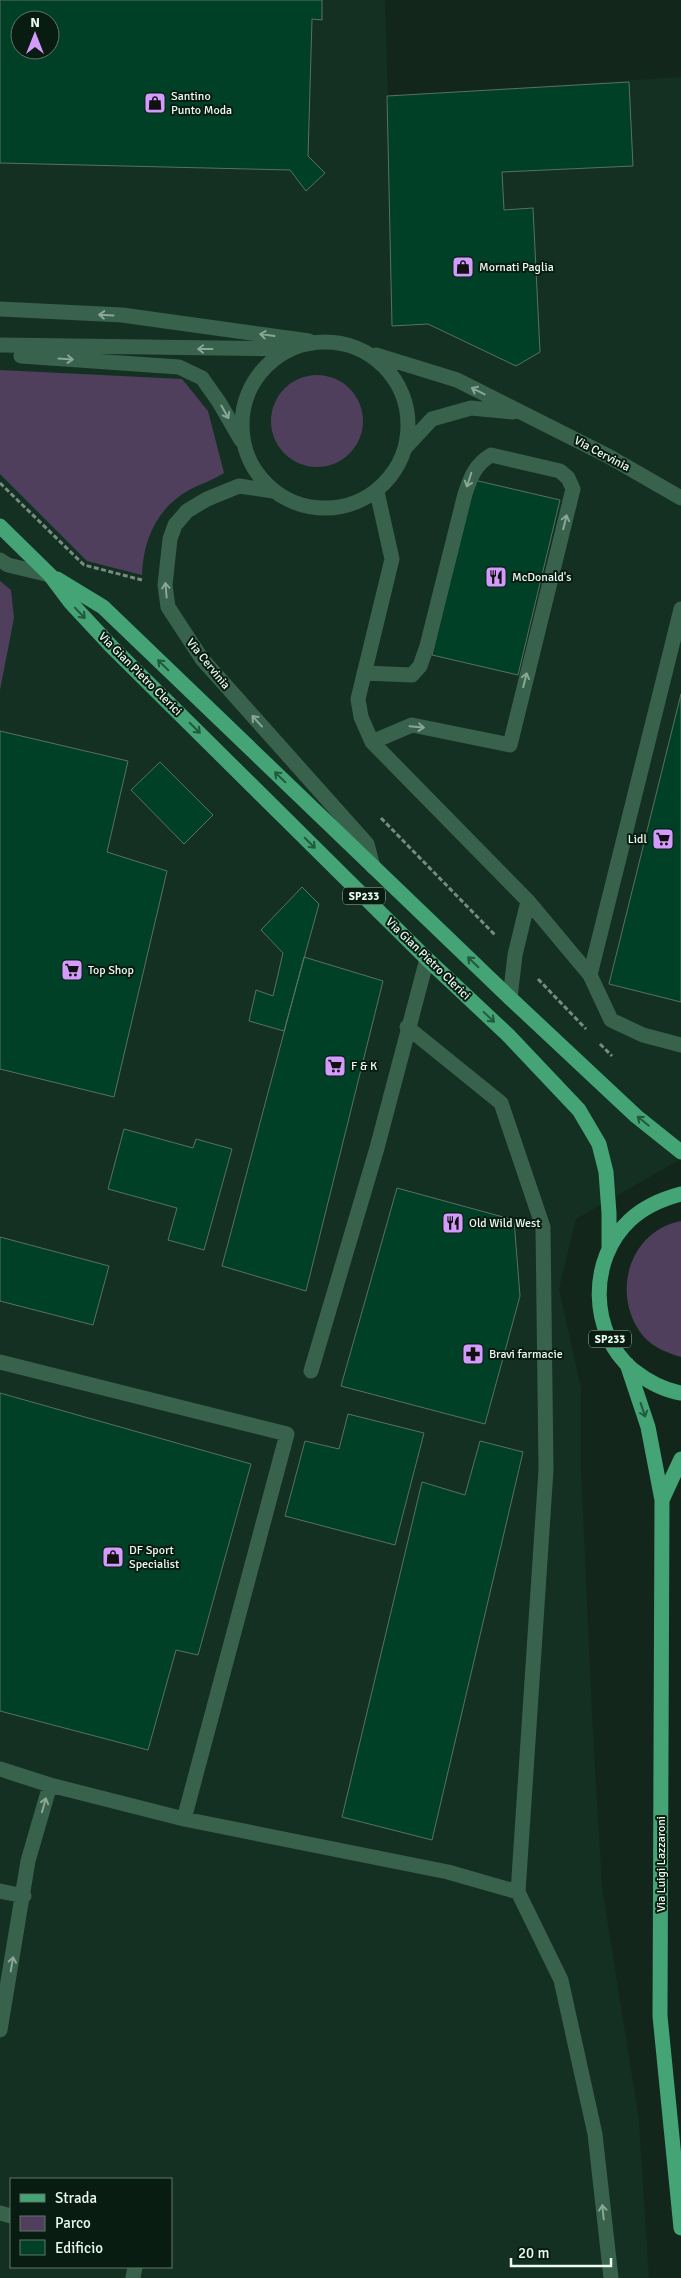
<svg xmlns="http://www.w3.org/2000/svg" width="681" height="2278" font-family="Signika,sans-serif">
<style>
.built{fill:#143022;fill-rule:evenodd}
.green{fill:#4f3f5c}
.building{fill:#004026;stroke:#5a7063;fill-rule:evenodd}
.lines{fill:none;stroke-linecap:round;stroke-linejoin:round}
.path{stroke:#798a80;stroke-width:3;stroke-dasharray:5 2.5;stroke-linecap:butt}
.minor{stroke:#38624c;stroke-width:15}
.major{stroke:#44a476;stroke-width:15}
.oneway{stroke:#89a696}
.oneway2{stroke:#23593f}
.labels{text-anchor:middle;dominant-baseline:central;stroke-width:4;stroke-linejoin:round;paint-order:stroke}
.shield{fill:#081c12;stroke:#a8b7ae;stroke-width:1}
.shield-label{font-size:11px;font-weight:bold;fill:#ecf9f1}
.poi-label{font-size:12px;fill:#ecf9f1;stroke:#081c12;text-anchor:start}
.street-label{font-size:12px;fill:#ecf9f1;stroke:#081c12}
</style>
<rect width="100%" height="100%" fill="#12261b"/>
<!-- built -->
<path class="built" d="M0,0H385L388,96L681,77V1159L576,1219L559,1289L581,1388V1471L592,1713L602,1887L639,2120L649,2278H0ZM20,20H50V50H20ZM11,2179H171V2267H11Z"/>
<!-- green -->
<path class="green" d="M0,370L182,379L208,411L224,473C213,480 201,484 189,490C157,508 143,540 142,575L87,561L0,474Z
M271 421a46 46 0 1 1 92 0a46 46 0 1 1-92 0Z
M0,581L11,590L14,618L0,690Z
M681,1221V1357C668,1353 654,1348 644,1337C610,1297 628,1231 681,1221Z"/>
<!-- building -->
<path class="building" d="M0,0H322V20L312,19L308,156L325,173L306,191L290,170L0,163ZM20,20H50V50H20Z
M629,82L633,166L502,172L504,210L533,208L540,352L516,366L428,324L392,326L387,96Z
M474,480L560,500L518,675L432,655Z
M681,694V1002L609,984Z
M0,731L128,761L107,852L167,871L114,1097L0,1069Z
M160,762L213,815L184,844L131,790Z
M302,887L319,904L284,1031L249,1021L256,990L273,996L283,953L261,930Z
M304,957L383,981L306,1291L222,1266Z
M124,1129L193,1148L196,1139L232,1149L204,1250L168,1240L177,1208L108,1189Z
M397,1188L514,1220L520,1296L485,1424L341,1386Z
M0,1237L109,1266L93,1325L0,1301Z
M0,1393L251,1464L198,1655L176,1650L148,1750L0,1711Z
M348,1414L424,1433L395,1545L285,1516L305,1441L339,1449Z
M480,1441L523,1452L432,1840L342,1817L422,1482L465,1495Z"/>
<g class="lines">
<!-- path -->
<path class="path" d="M0,483L84,565L142,580
M381,818L495,935
M538,979L586,1029
M600,1044L612,1056"/>
<!-- minor -->
<path class="minor" d="M0,309L122,315L309,341
M242 425a83 83 0 1 1 166 0a83 83 0 1 1-166 0Z
M0,345L289,349
M376,355L457,380L608,456L681,498
M21,356L179,367L202,378L219,402L241,440
M406,447L432,419L471,408L513,412
M273,491L239,486L207,499L187,511L175,525L170,539L165,585L168,607L202,659L367,844L373,867
M377,492L392,559L358,699L361,717L372,742L528,901L590,975L611,1020L643,1035L681,1045
M0,560L8,565L50,575
M364,673L412,675L420,666L427,646L465,494C471,476 475,465 491,455L560,471L568,478L573,489L510,745L412,725L372,742
M590,975L681,609
M510,998L515,955L528,901
M407,1027L501,1103L543,1227L546,1470L518,1892
M0,1362L287,1434L184,1819
M311,1371L377,1148L427,959
M0,1769L50,1785L184,1819L448,1872L518,1892L561,1980L595,2134L611,2278
M0,1891L24,1896
M0,2030L28,1861L50,1785
M0,2213L11,2216
M133,2278L135,2267"/>
<!-- major -->
<path class="major" d="M0,526L50,575L71,603L111,646L427,959L508,1035L579,1110L599,1144L606,1172L609,1213V1249
M57,579L103,607L510,998L636,1116L681,1152
M681,1194C662,1199 645,1206 630,1220C588,1259 589,1333 633,1370C647,1381 663,1390 681,1393
M627,1364L648,1427L662,1500L660,2016L681,2228
M662,1500L681,1459"/>
</g>
<!-- one-way arrows -->
<defs><path id="oneway-shaft" d="M-6 0H5M1.5-3L5.5 0L1.5 3" fill="none" stroke-width="1.6" stroke-linecap="round" stroke-linejoin="round" transform="scale(1.25)"/></defs>
<g class="oneway">
<use href="#oneway-shaft" transform="translate(106 315) rotate(-177)"/>
<use href="#oneway-shaft" transform="translate(267 335) rotate(-172)"/>
<use href="#oneway-shaft" transform="translate(205 349) rotate(-180)"/>
<use href="#oneway-shaft" transform="translate(66 359) rotate(4)"/>
<use href="#oneway-shaft" transform="translate(478 391) rotate(-153)"/>
<use href="#oneway-shaft" transform="translate(225 412) rotate(61)"/>
<use href="#oneway-shaft" transform="translate(469 480) rotate(108)"/>
<use href="#oneway-shaft" transform="translate(565 522) rotate(-76)"/>
<use href="#oneway-shaft" transform="translate(166 590) rotate(-95)"/>
<use href="#oneway-shaft" transform="translate(525 680) rotate(-76)"/>
<use href="#oneway-shaft" transform="translate(257 721) rotate(-132)"/>
<use href="#oneway-shaft" transform="translate(417 727) rotate(5)"/>
<use href="#oneway-shaft" transform="translate(44 1805) rotate(-74)"/>
<use href="#oneway-shaft" transform="translate(12 1964) rotate(-80)"/>
<use href="#oneway-shaft" transform="translate(603 2212) rotate(-96)"/>
</g>
<g class="oneway2">
<use href="#oneway-shaft" transform="translate(80 613) rotate(46)"/>
<use href="#oneway-shaft" transform="translate(163 665) rotate(-136)"/>
<use href="#oneway-shaft" transform="translate(195 728) rotate(45)"/>
<use href="#oneway-shaft" transform="translate(280 777) rotate(-136)"/>
<use href="#oneway-shaft" transform="translate(310 843) rotate(45)"/>
<use href="#oneway-shaft" transform="translate(473 962) rotate(-136)"/>
<use href="#oneway-shaft" transform="translate(489 1017) rotate(43)"/>
<use href="#oneway-shaft" transform="translate(643 1121) rotate(-141)"/>
<use href="#oneway-shaft" transform="translate(643 1410) rotate(71)"/>
</g>
<!-- icons -->
<defs>
<g id="shop-square" transform="scale(1.125)"><rect x="-9" y="-9" width="18" height="18" rx="4" fill="#d39cfc" stroke="#081c12"/><path d="M-5-2.5h2.3a2.7 3.5 0 0 1 5.4 0H5L5.5 6h-11ZM-1.5-2.5h3a1.5 2.3 0 0 0-3 0Z" fill="#111"/></g>
<g id="restaurant-square" transform="scale(1.125)"><rect x="-9" y="-9" width="18" height="18" rx="4" fill="#d39cfc" stroke="#081c12"/><path d="M-5-6h1v4h1v-4h1v4h1v-4h1v5L-1.5 .5V6h-2V.5L-5-1ZM5-6V6H3V1.5H1.5Q1.5-4 5-6Z" fill="#111"/></g>
<g id="supermarket-square" transform="scale(1.125)"><rect x="-9" y="-9" width="18" height="18" rx="4" fill="#d39cfc" stroke="#081c12"/><path d="M-6-5.5h2.5l.6 2H6L4.5 2H-2.5L-4.4-4H-6ZM-1.5 3.2a1.3 1.3 0 1 0 .1 0ZM3 3.2a1.3 1.3 0 1 0 .1 0Z" fill="#111"/></g>
<g id="pharmacy-square" transform="scale(1.125)"><rect x="-9" y="-9" width="18" height="18" rx="4" fill="#d39cfc" stroke="#081c12"/><path d="M-2-6h4v4h4v4h-4v4h-4v-4h-4v-4h4Z" fill="#111"/></g>
</defs>
<g fill-rule="evenodd">
<use href="#shop-square" x="155" y="103"/>
<use href="#shop-square" x="463" y="267"/>
<use href="#restaurant-square" x="496" y="577"/>
<use href="#supermarket-square" x="663" y="839"/>
<use href="#supermarket-square" x="72" y="970"/>
<use href="#supermarket-square" x="335" y="1066"/>
<use href="#restaurant-square" x="453" y="1223"/>
<use href="#pharmacy-square" x="473" y="1354"/>
<use href="#shop-square" x="113" y="1557"/>
</g>
<g class="labels">
<!-- shield labels -->
<g class="shield">
<rect x="343" y="887.5" width="42" height="17" rx="4"/>
<rect x="589" y="1330.5" width="42" height="17" rx="4"/>
</g>
<g class="shield-label">
<text x="364" y="896">SP233</text>
<text x="610" y="1339">SP233</text>
</g>
<!-- poi labels -->
<g class="poi-label">
<text x="171" y="96">Santino<tspan x="171" dy="14">Punto Moda</tspan></text>
<text x="479" y="267">Mornati Paglia</text>
<text x="512" y="577">McDonald's</text>
<text x="647" y="839" text-anchor="end">Lidl</text>
<text x="88" y="970">Top Shop</text>
<text x="351" y="1066">F &amp; K</text>
<text x="469" y="1223">Old Wild West</text>
<text x="489" y="1354">Bravi farmacie</text>
<text x="129" y="1550">DF Sport<tspan x="129" dy="14">Specialist</tspan></text>
</g>
<!-- street labels -->
<g class="street-label">
<text transform="translate(602 454) rotate(28)">Via Cervinia</text>
<text transform="translate(208 664) rotate(51)">Via Cervinia</text>
<text transform="translate(140 674) rotate(45)">Via Gian Pietro Clerici</text>
<text transform="translate(428 959) rotate(44)">Via Gian Pietro Clerici</text>
<text transform="translate(661 1864) rotate(-90)">Via Luigi Lazzaroni</text>
</g>
</g>
<!-- legend -->
<rect x="10" y="2178" width="162" height="90" fill="#081c12" stroke="#63746b"/>
<rect x="20" y="2194" width="25" height="8" fill="#44a476" stroke="#63746b"/>
<text x="55" y="2203" font-size="15" fill="#ecf9f1">Strada</text>
<rect x="20" y="2216" width="25" height="15" fill="#4f3f5c" stroke="#63746b"/>
<text x="55" y="2228" font-size="15" fill="#ecf9f1">Parco</text>
<rect x="20" y="2240" width="25" height="15" fill="#004026" stroke="#63746b"/>
<text x="55" y="2253" font-size="15" fill="#ecf9f1">Edificio</text>
<!-- north arrow -->
<g transform="translate(35 35)"><circle r="24" fill="#081c12" stroke="#63746b"/>
<path d="M0-4L9 19L0 12L-9 19Z" fill="#d39cfc"/>
<text y="-8" font-size="14" font-weight="bold" text-anchor="middle" fill="#ecf9f1">N</text>
</g>
<!-- scale -->
<path d="M511 2258v8h100v-8" fill="none" stroke="#ecf9f1" stroke-width="2.5"/>
<text x="518" y="2258" font-size="15" fill="#ecf9f1" stroke="#081c12" stroke-width="4" paint-order="stroke">20 m</text>
</svg>
